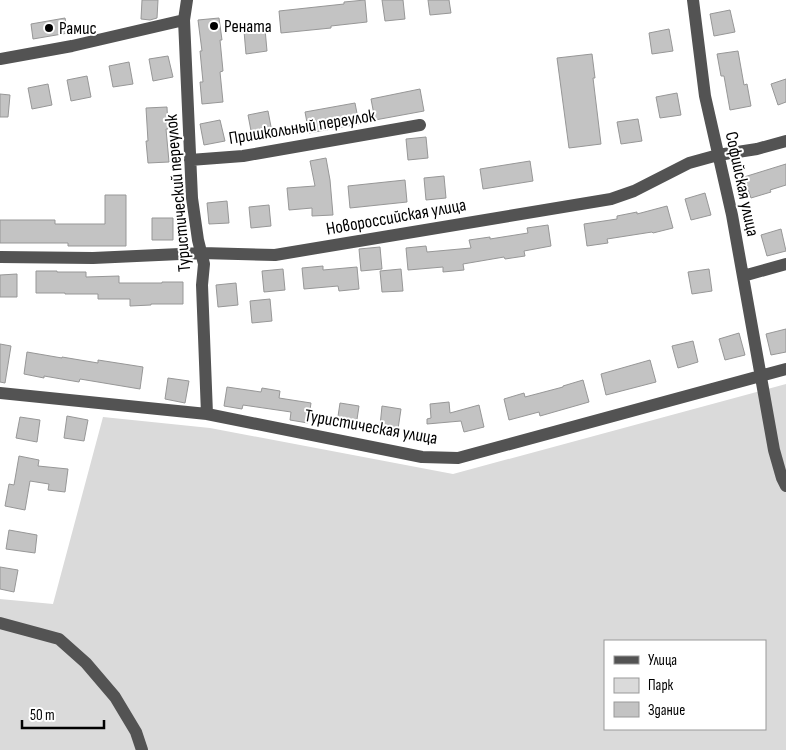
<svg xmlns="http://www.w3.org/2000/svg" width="786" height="750" font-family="'Sofia Sans Condensed',sans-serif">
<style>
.green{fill:#dadada;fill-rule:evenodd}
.building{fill:#c3c3c3;stroke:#979797}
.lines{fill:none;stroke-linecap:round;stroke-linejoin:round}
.minor{stroke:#535353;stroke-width:12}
.poi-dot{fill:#000;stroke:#fff;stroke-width:2}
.labels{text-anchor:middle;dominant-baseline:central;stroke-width:4;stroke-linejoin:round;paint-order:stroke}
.poi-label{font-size:18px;fill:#000;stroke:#fff;text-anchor:start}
.street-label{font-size:18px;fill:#000;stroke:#fff}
</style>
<rect width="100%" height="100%" fill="#fff"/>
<!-- green -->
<path class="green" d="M786,384V750H0V599L53,604L103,417L210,428L453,474ZM605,641H765V729H605Z"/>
<!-- building -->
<path class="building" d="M142,0H158L157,18L150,20L141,19Z
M365,0L367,22L331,26V28L281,33L279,11L344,4V2Z
M382,0H403L405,19L385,21Z
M428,0H449L451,13L430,15Z
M730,10L735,32L714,36L710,14Z
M65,18L68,33L33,39L31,24Z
M219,18L222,40H220L223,71L220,72L223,102L202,104L200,82H203L200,51H202L198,20Z
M265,29L267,51L246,54L244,31Z
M669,29L673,51L652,54L649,33Z
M738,51L744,85L747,84L751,106L730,110L724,76H721L717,54Z
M592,54L595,78H593L601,144L569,148L557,58Z
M168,56L173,77L153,81L149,59Z
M129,62L133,84L113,87L109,66Z
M87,76L91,97L71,101L67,80Z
M786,79V102L778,105L771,84Z
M48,84L52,105L32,109L28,88Z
M420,89L424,111L375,120L371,99Z
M677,93L681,115L660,118L656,97Z
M0,94L10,95L8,117H0Z
M355,103L359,124L309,133L305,112Z
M167,107L168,129H166L169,162L148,163L146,141H148L146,108Z
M268,111L272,132L252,136L248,115Z
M638,119L642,141L621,144L617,122Z
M220,120L225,141L204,145L200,124Z
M426,137L428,158L408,160L406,139Z
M326,158L330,180L333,215L312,216V208L289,210L287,188L315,186L310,161Z
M530,161L533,181L483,189L480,169Z
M786,164V185L770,190L771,192L751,198L744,177Z
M444,176L446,198L426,200L424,178Z
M405,180L407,202L350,208L348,186Z
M705,193L711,215L691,220L685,199Z
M105,195H126V246H68V243H0V220H55V224H105Z
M227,201L229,223L209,224L207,203Z
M269,205L271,226L251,228L249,207Z
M667,206L673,228L653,233L652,232L607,239L608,243L587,246L584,224L617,219V216L637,212V214Z
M152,218H173V240H152Z
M548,225L551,246L524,251L525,256L505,259L504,257L463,264L464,270L443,272V267L408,270L406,248L426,246L427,252L471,248L469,240L490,237V239L528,233L527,228Z
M781,229L786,251L767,256L761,235Z
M380,247L382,269L361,271L359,249Z
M323,266V270L357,267L359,289L339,291L338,286L304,289L302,268Z
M283,269L285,290L264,292L262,271Z
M401,269L403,291L382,292L380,271Z
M709,269L712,291L692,294L688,272Z
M36,271H57V272H86V277L119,276V283H162V282H183V304H151V305L130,306V299H98V294H65V293H36Z
M17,274V297H0V275Z
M236,283L238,305L218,307L216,285Z
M270,299L272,321L252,323L250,301Z
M786,329V352L771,355L766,334Z
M739,333L745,355L725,360L719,339Z
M693,341L698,362L678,368L672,346Z
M0,344L11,346L5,383L0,382Z
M27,352L62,358V357L98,363V360L143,367L140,389L80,379L79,382L44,376V378L24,374Z
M650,360L656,382L606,395L601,374Z
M168,378L189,381L185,403L165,399Z
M583,380L589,402L540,416L539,412L509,420L504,399L524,393L525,397L563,387V386Z
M227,387L261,392L262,388L280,391L279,398L311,403L308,423L290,420L291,412L243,405L242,409L224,406Z
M449,402L450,413L479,405L484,427L464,432L461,421L427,424V419L431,418L430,404Z
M340,403L359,406L356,426L337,423Z
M382,406L401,409L398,429L380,426Z
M67,416L88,420L84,441L64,438Z
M20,417L40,420L37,442L16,438Z
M19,456L39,460L38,466L68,469L65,492L48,490L49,484L30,481L25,510L5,506L9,484L14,485Z
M9,530L37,535L35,553L6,549Z
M0,567L18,570L14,592L0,589Z"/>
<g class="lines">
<!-- minor -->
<path class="minor" d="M187,0L184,20L192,198L198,240L204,264L202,285L207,414
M693,0L705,96L732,215L774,450L782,478L786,486
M0,59L72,46L184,20
M190,160L243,156L420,125
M0,257L93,258L202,253L275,255L611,199L634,191L689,163L718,155L757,149L786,141
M743,276L786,264
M0,393L207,414L422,457L458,458L786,369
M0,623L59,639L86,663L115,697L136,732L142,750"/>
</g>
<!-- markers -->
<g class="poi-dot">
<circle cx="214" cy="26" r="5"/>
<circle cx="49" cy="28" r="5"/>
</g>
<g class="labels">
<!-- poi labels -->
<g class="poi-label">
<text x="224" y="26">Рената</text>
<text x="59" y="28">Рамис</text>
</g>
<!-- street labels -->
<g class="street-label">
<text transform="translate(302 127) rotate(-9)">Пришкольный переулок</text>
<text transform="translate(742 184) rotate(78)">Софийская улица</text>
<text transform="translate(178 193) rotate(-95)">Туристический переулок</text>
<text transform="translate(396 217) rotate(-10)">Новороссийская улица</text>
<text transform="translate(371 427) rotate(10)">Туристическая улица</text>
</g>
</g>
<!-- legend -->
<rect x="604" y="640" width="162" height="90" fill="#ffffff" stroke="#999999"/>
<rect x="614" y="656" width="25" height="8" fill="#535353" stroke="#999999"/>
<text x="648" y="665" font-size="15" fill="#000000">Улица</text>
<rect x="614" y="678" width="25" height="15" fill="#dadada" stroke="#999999"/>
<text x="648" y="690" font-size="15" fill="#000000">Парк</text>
<rect x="614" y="702" width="25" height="15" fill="#c3c3c3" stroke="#999999"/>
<text x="648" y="715" font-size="15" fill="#000000">Здание</text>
<!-- scale -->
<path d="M22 720v8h82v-8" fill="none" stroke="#000000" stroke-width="2.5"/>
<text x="30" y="720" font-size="15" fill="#000000" stroke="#ffffff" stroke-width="4" paint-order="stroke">50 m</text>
</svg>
